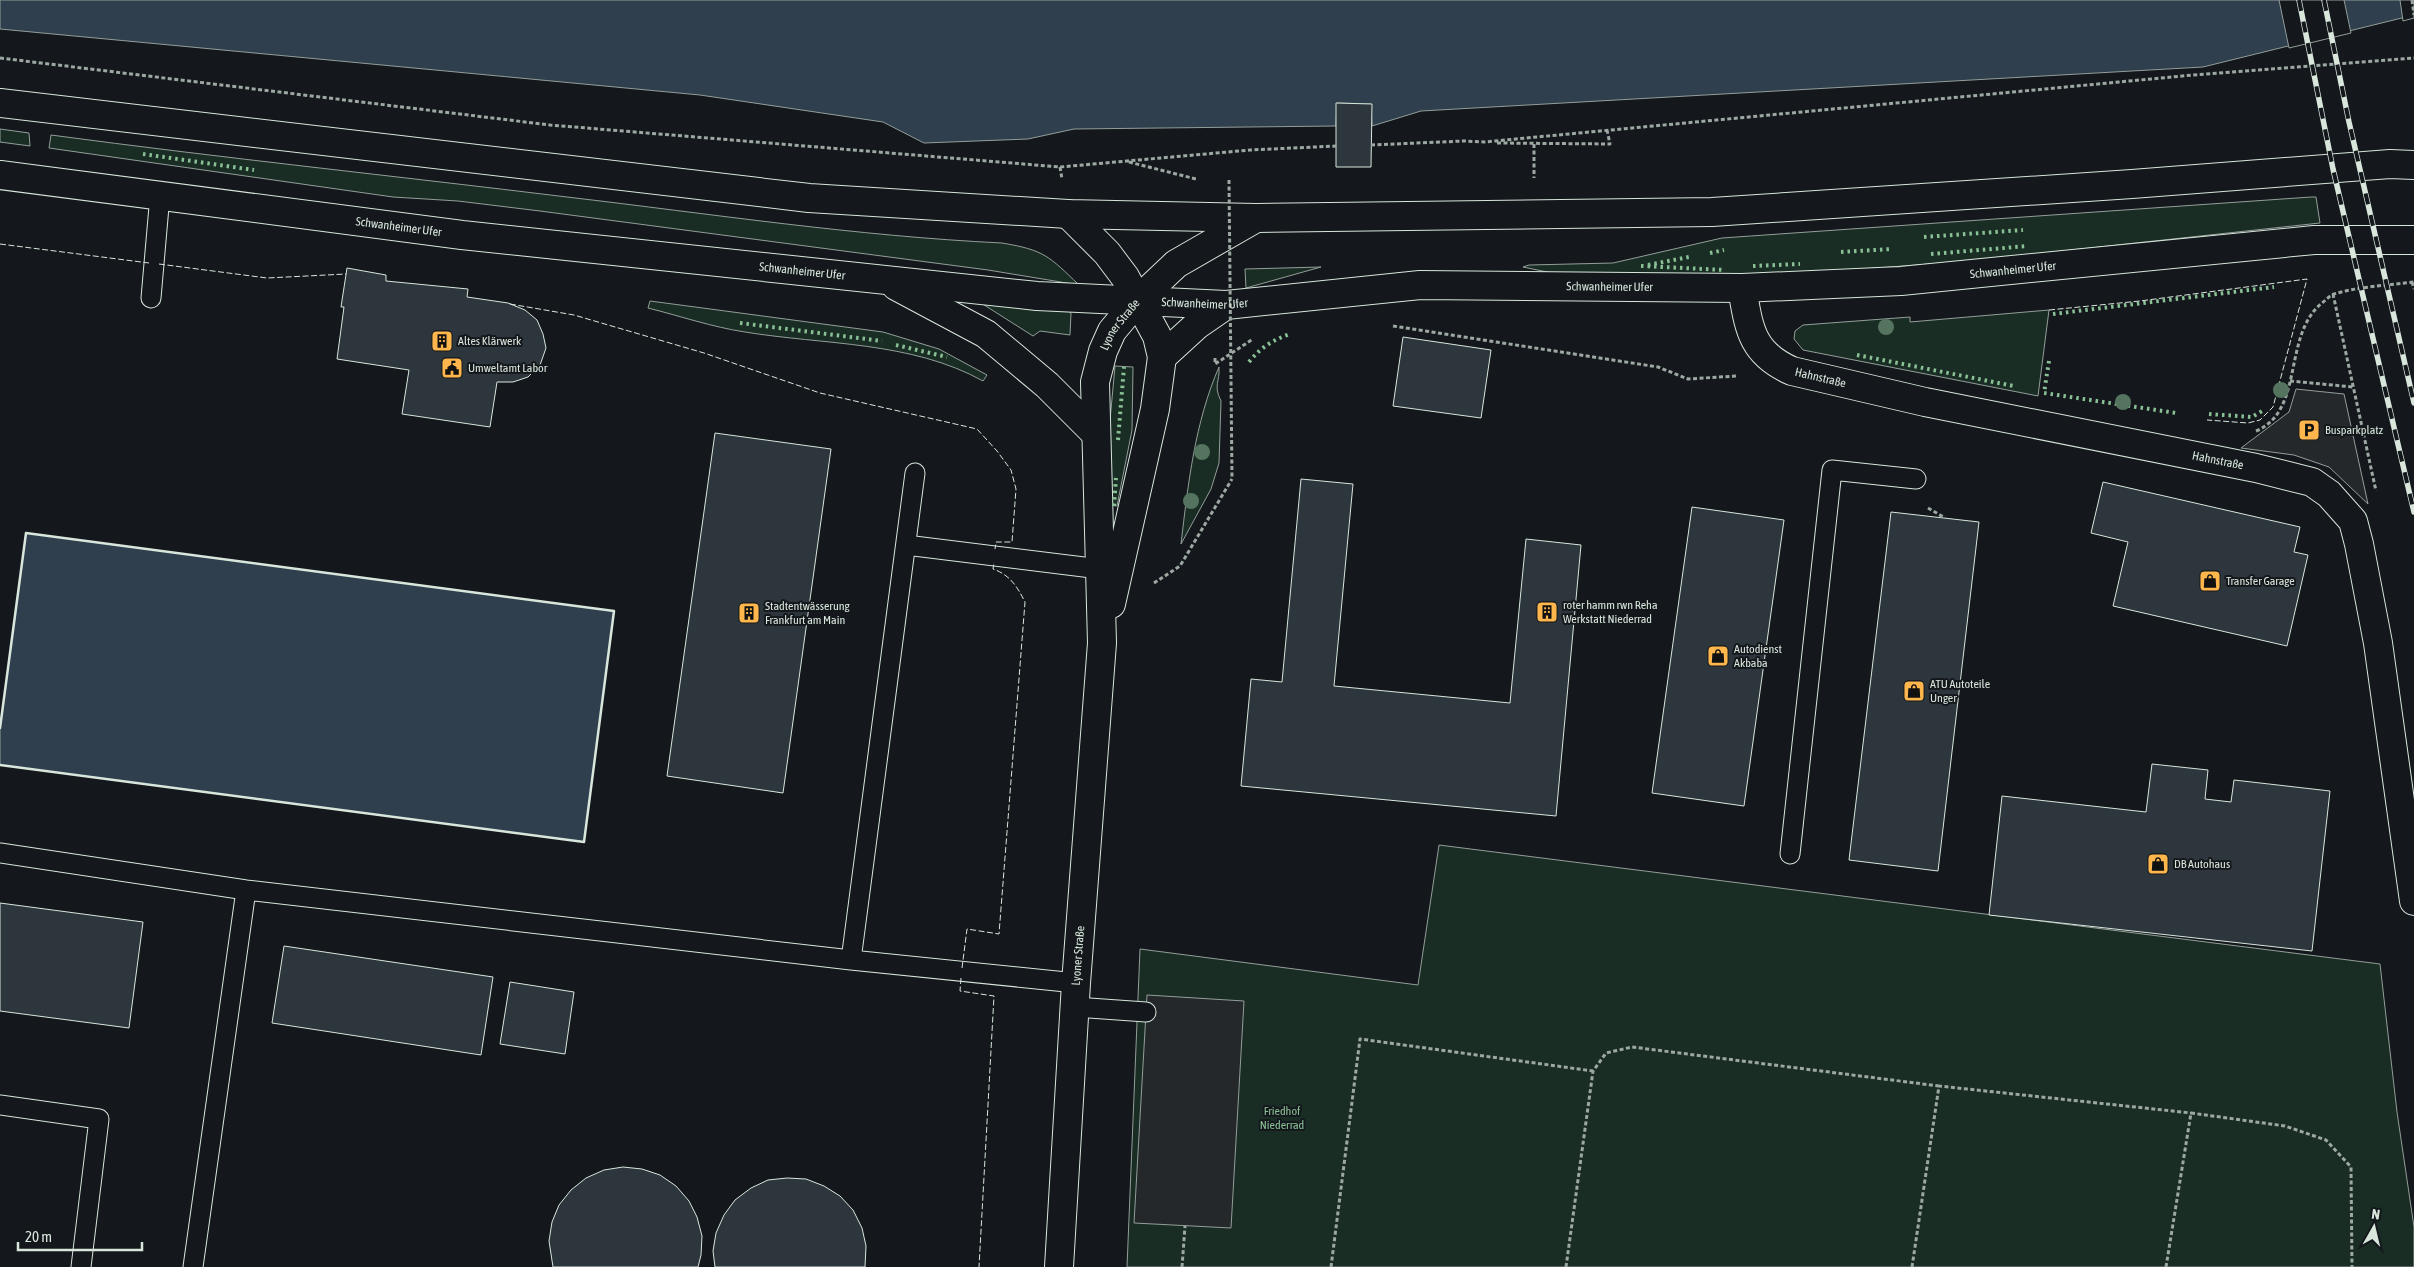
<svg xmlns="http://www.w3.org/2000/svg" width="2414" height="1267" font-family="'Asap Condensed',sans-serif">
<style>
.green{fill:#1a2d24;stroke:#939e99}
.parking{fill:#24282b;stroke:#939e99}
.water{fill:#2f3f4d;stroke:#939e99}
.pier{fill:#14181c;stroke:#939e99}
.building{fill:#2c363c;stroke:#d8e6dc}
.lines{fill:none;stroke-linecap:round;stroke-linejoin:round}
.lane-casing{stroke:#d8e6dc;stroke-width:21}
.street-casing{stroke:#d8e6dc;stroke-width:30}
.secondary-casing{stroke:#d8e6dc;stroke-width:30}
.path{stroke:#9da8a2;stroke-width:3;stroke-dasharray:4 2.5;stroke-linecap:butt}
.lane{stroke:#14181c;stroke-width:19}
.street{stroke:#14181c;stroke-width:28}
.secondary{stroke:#14181c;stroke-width:28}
.rail-casing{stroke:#d8e6dc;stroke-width:5.5}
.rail{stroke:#14181c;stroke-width:4;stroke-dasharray:11;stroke-linecap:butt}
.path-bridge{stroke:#9da8a2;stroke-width:3;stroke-dasharray:4 2.5;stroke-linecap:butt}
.hedge{stroke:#8ac095;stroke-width:4;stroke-dasharray:2.5 4;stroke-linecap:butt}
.fence{stroke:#d8e6dc;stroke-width:1;stroke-dasharray:6 2.5;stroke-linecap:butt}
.wall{stroke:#d8e6dc;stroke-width:2.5}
.tree{fill:#55745f}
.labels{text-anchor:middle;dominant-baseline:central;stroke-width:4;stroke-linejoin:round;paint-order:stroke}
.street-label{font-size:12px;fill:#d8e6dc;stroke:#14181c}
.poi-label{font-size:12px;fill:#d8e6dc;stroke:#14181c;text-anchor:start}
.park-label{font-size:12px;fill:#8ac095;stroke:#14181c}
</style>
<rect width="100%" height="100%" fill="#14181c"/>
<!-- green -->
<path class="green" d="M0,129L29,133L30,146L0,142Z
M51,135C223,158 395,176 567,197C712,214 856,236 1002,243C1044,250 1049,256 1079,285L988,270L540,211L458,201L393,197L49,148Z
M2311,197H2316L2320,223L1970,261L1809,273L1726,276L1552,273L1523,267L1529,265L1613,263L1722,238Z
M1321,267L1246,288L1245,269Z
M970,296L1064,308L1071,313L1070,335L1040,331L1033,336Z
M650,301L883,332L939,349L987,375L983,381C911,341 824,345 745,332C712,327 680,316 648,308Z
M2049,310L2038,396L1803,350L1794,339L1795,331L1803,325L1910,317V322Z
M1115,366L1133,367L1132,430L1117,506L1111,505L1107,453Z
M1219,367C1220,382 1213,385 1221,401L1219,463L1211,489L1181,544C1188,484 1195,422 1219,367Z
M1439,845L2380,964L2397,1112L2414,1227V1267H1127L1140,949L1418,985Z"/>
<!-- parking -->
<path class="parking" d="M2296,389L2344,394L2368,504L2329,467L2294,455L2241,448L2289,412Z
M1147,995L1244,1001L1231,1228L1134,1223Z"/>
<!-- water -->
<path class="water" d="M0,0H2414V15L2203,67L1421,111L1372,126L1371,104L1337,103L1336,126L1074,129L1028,139L924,143L883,122L700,95L0,29Z
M26,533L614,611L584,842L0,765V728Z"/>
<!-- pier -->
<path class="pier" d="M2279,0H2344L2351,33L2289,48Z
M2400,0H2414V18L2403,21Z"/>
<!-- building -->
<path class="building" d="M1336,103L1372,104L1371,167H1336Z
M347,268L386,275V281L468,289L467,297L508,303L525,310L537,320L543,334L546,348L540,365L528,377L513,382H497L490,427L402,414L409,370L337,359L344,307H341Z
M1403,337L1491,350L1481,418L1393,406Z
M715,433L831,449L783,793L667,776Z
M1301,479L1353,484L1334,686L1510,703L1526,539L1581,545L1556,816L1241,786L1251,679L1282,682Z
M2103,482L2300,527L2294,552L2308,555L2287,646L2113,606L2128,542L2091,533Z
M1692,507L1784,520L1744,806L1652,793Z
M1891,512L1979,522L1938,871L1849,860Z
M2152,764L2208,770L2205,799L2231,802L2234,780L2330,791L2312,951L1989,915L2002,796L2146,812Z
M0,903L143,922L129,1028L0,1011Z
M284,946L493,977L481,1055L272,1023Z
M510,982L574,992L565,1054L500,1044Z
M623,1167L642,1169L660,1175L676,1186L689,1201L697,1217L702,1236L701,1255L698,1267H553L549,1241L552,1222L559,1205L571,1190L586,1178L604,1170Z
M787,1178L806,1179L824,1186L840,1196L853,1210L862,1228L866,1246L865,1267H715L713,1251L716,1233L724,1215L735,1200L751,1188L768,1180Z"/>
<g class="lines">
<!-- lane casing -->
<g class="lane-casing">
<path id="lane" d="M151,298L160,195
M906,545L1100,569
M0,853L246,890L851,960L915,473
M1790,854L1832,470L1916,479
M851,960L1076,983
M1075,1007L1146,1012
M0,1105L99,1119L81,1267
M193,1267L246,890"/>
</g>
<!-- street casing -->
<g class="street-casing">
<g id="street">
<path id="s1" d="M1742,288C1749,328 1751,353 1792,371L1925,402L2256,468L2312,482L2329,494L2353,521L2359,544L2378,643L2414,901"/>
</g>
</g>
<!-- secondary casing -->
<g class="secondary-casing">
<g id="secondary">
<path d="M0,103L809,198L1068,214L1256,218L1712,212L2132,184L2390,164L2414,165"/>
<path id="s2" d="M0,175L462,235L1037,296L1226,305L1420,285L1742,288L1901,281L2314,240H2414"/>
<path d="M1068,214L1107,253L1125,277L1157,336L1162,357L1155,409L1111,604"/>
<path d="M896,286L986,334L1047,385L1096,434"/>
<path d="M1162,357L1197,325L1226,305"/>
<path id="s3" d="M1059,1267L1076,983L1102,643L1095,382L1103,351L1112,331L1137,301L1176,264L1256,218"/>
</g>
</g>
<!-- path -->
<path class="path" d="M2412,0L2414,15
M0,58L550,125L1060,167L1250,150L1336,146
M1497,143L1610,144L1607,130
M1534,144V178
M1371,145L1464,141L1484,142L2193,75L2414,58
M1129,162L1196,179
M1060,167L1062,179
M2412,282L2414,289
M2333,294L2376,491
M1393,326L1658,367L1688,379L1736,376
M1215,358V364L1253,339
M2290,381L2353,387
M2256,431C2305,411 2282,335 2322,303C2326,300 2330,295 2334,294C2356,287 2390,285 2414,282
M1928,508L1945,518
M1154,583L1180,566L1232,479
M1182,1267L1185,1226
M1331,1267L1360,1039L1593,1071
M1566,1267L1593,1071L1606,1053L1632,1047L1939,1086
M1912,1267L1939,1086L2191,1113
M2166,1267L2191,1113L2285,1126L2326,1140L2351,1167L2352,1267"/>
<!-- lane -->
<use href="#lane" class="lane"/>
<!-- street -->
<use href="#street" class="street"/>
<!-- secondary -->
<use href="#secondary" class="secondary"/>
<!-- rail casing -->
<g class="rail-casing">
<path id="rail" d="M2299,0L2333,169L2414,512
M2324,0L2349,122L2414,403"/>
</g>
<!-- rail -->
<use href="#rail" class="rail"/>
<!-- path-bridge -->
<path class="path-bridge" d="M1229,180L1232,479"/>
<!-- hedge -->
<path class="hedge" d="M143,154L254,170
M1924,237L2023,230
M1841,252L1892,249
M1710,253L1724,250
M1931,254L2028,246
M1648,265L1689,257
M1641,266L1725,270
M1753,266L1800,264
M2053,314L2274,287
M740,323L882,341
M896,345L947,357
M1857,355L2014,386
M2049,361L2044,393L2176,413
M1249,362C1261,347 1273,340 1290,334
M2209,414L2252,417L2262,411
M1118,440L1124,367
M1114,506L1116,478"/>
<!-- fence -->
<path class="fence" d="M0,244L149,263
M159,264L267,278L346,274
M510,304L574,315L704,353L820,393L977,429L997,451L1011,470L1016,489L1012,542H996L995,549
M2049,310L2140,301L2307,279L2273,407L2260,420L2248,423L2207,420
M962,968L967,929L999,934L1025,602C1017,586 1010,575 993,569L994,562
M961,978L960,991L994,996L979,1267"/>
<!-- wall -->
<path class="wall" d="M0,728L26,533L614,611L584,842L0,765"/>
</g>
<!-- trees -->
<g class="tree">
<circle cx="1886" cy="327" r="8"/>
<circle cx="2281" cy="390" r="8"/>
<circle cx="2123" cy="402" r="8"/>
<circle cx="1202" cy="452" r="8"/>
<circle cx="1191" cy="501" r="8"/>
</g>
<!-- icons -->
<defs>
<g id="building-square" transform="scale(1.125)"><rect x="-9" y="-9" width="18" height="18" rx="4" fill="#ffb74d" stroke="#14181c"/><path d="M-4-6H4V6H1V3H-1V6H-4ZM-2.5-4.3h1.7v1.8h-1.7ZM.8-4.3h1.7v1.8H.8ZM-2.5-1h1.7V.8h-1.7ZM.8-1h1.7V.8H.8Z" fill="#111"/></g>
<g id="civic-square" transform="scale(1.125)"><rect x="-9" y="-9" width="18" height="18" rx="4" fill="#ffb74d" stroke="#14181c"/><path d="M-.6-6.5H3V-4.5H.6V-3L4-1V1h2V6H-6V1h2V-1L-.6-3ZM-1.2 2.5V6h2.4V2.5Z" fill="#111"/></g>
<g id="parking-square" transform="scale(1.125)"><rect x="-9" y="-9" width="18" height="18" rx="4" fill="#ffb74d" stroke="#14181c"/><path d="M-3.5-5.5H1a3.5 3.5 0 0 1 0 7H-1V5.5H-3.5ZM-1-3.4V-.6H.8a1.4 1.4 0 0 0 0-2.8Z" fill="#111"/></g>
<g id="shop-square" transform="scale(1.125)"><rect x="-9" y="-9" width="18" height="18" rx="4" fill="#ffb74d" stroke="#14181c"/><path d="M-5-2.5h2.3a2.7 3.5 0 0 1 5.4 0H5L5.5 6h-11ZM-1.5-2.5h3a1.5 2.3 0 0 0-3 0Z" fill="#111"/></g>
</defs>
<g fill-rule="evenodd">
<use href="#building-square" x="442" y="341"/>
<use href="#civic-square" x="452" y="368"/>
<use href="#parking-square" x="2309" y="430"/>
<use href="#shop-square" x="2210" y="581"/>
<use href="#building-square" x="1547" y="612"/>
<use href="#building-square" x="749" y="613"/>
<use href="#shop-square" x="1718" y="656"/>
<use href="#shop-square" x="1914" y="691"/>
<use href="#shop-square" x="2158" y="864"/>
</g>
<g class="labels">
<!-- street labels -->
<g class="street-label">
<text stroke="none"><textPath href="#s2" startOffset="402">Schwanheimer Ufer</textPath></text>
<text stroke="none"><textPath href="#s2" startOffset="808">Schwanheimer Ufer</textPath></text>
<text stroke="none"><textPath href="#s2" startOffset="2022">Schwanheimer Ufer</textPath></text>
<text stroke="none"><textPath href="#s2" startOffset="1618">Schwanheimer Ufer</textPath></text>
<text stroke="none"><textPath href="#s2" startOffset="1212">Schwanheimer Ufer</textPath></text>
<text stroke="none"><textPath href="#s3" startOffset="950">Lyoner Straße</textPath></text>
<text stroke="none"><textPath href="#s1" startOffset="132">Hahnstraße</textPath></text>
<text stroke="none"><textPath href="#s1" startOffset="538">Hahnstraße</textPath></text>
<text stroke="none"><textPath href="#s3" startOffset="312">Lyoner Straße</textPath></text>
</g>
<!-- poi labels -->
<g class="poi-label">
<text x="458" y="341">Altes Klärwerk</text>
<text x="468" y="368">Umweltamt Labor</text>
<text x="2325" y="430">Busparkplatz</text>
<text x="2226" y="581">Transfer Garage</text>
<text x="1563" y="605">roter hamm rwn Reha<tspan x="1563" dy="14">Werkstatt Niederrad</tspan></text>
<text x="765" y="606">Stadtentwässerung<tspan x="765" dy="14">Frankfurt am Main</tspan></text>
<text x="1734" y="649">Autodienst<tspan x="1734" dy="14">Akbaba</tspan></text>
<text x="1930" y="684">ATU Autoteile<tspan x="1930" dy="14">Unger</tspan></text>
<text x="2174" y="864">DB Autohaus</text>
</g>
<!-- park labels -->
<g class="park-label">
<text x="1282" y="1111">Friedhof<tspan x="1282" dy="14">Niederrad</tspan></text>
</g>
</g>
<!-- north arrow -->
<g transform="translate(2374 1227) rotate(8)" stroke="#14181c" stroke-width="4" paint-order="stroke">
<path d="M0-4L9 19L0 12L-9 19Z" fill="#d8e6dc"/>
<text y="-8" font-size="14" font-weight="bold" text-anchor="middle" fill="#d8e6dc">N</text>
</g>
<!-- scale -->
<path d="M18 1242v8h124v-8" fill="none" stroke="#d8e6dc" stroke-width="2.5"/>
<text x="25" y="1242" font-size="15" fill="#d8e6dc" stroke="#14181c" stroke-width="4" paint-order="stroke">20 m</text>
</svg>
